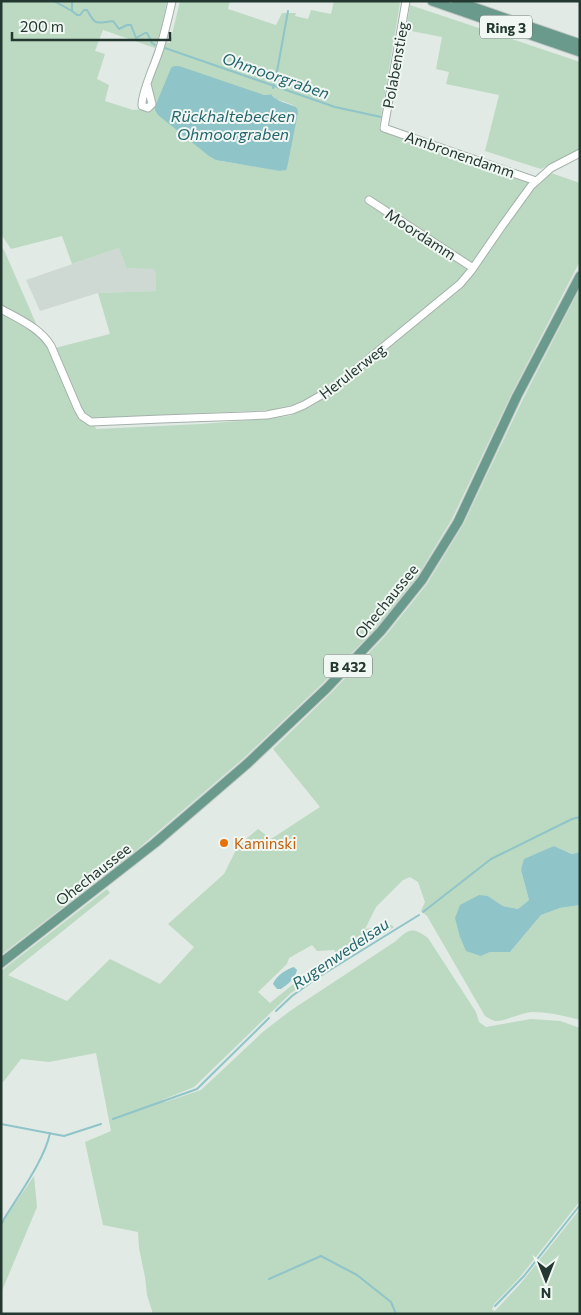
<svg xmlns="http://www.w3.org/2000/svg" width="581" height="1315" font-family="Commissioner,sans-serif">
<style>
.built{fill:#cfd9d4}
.green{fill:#bcd9c2;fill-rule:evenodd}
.water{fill:#8fc4c9}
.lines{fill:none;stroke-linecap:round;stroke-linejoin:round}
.stream{stroke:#8fc4c9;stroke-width:2}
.minor-casing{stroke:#a4b1ab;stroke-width:9}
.major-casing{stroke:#c1c7c5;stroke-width:11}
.minor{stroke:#fff;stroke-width:7}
.major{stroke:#6a9a8b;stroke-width:9}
.food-dot{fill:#e8710a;stroke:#f1f7f3;stroke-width:2}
.labels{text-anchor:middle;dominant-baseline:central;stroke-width:4;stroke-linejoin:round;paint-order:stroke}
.shield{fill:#f1f7f3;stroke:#61716b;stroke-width:1}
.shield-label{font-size:14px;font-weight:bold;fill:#233831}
.street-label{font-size:15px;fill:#233831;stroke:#f1f7f3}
.food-label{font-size:15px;fill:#c56008;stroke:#f1f7f3;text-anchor:start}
.water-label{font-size:16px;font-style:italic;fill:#24666d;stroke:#f1f7f3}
</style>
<rect width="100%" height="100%" fill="#e1eae5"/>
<!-- built -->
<path class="built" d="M119,248L155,268L156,291L98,293L40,311L26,280Z"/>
<!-- green -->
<path class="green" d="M1,1H167L161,29L155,48L103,30L95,51L105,54L97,79L109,85L105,101L133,110L142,109L148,110L150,84L164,42L170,43L180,1H230L228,9L276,25L282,13H296L295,16L308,19L311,10L331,14L334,1H396L400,3L379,129L387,133L531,182L469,269L451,288L316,396L292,405L272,410L92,418L96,429L201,424L266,419L289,416L310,407L328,396L457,290L473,273L537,185L551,173L580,183V261L512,393L452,519L417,577L377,627L322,684L244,758L132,854L1,955V246L5,252L37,326L55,348L110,334L98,293L156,291L155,269L127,268L119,248L72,264L62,236L11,249L1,234ZM271,94L276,99L293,105L283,171L221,161L264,95H268Z
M410,5L580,62V149L541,169L485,151L499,95L446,84L449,72L436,69L442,37L406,30Z
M580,288V852L573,854L554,846L521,870L529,900L518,909L503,906L488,896L481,956L490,952H510L541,915L560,908L580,905V1020C565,1016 549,1012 533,1012C522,1012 504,1022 495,1021C492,1020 488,1018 485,1016L427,916L421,911L425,902L418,882L410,877L403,880L376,907L365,929L391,925L394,927L291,993L194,1087L162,1100L165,1102L201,1090L264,1031L290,1011L396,941C409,928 413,927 428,938L476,1012L479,1022L486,1027L531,1019L560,1021L580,1028V1201L520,1277L494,1304L492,1310L495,1311L521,1283L580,1209V1314H153L147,1295L145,1277L139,1248L138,1232L103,1225L85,1142L111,1131L96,1053L49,1062L21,1059L4,1081L1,1083V971L107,889L110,893L8,975L67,1001L110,959L160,984L194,947L168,924L224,874L236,850L241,843L258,829L271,839L320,807L273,749L331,693L386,635L427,584L463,525L523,399ZM312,945L317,951L334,950L338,956L297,981L270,1003L258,992L287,964L289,958Z
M34,1176L37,1207L1,1293V1229L6,1217Z"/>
<!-- water -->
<path class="water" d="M174,66H179L264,95H268L271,94C276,102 289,103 297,108L298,112L287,168L286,170L280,171L216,160L209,156L158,115L155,110V107L171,68Z
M554,846L572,854L580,852V905L560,908L541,915L510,952H490L481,956L466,951L460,937L455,918L460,905L479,895L488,896L503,906L518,909L529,900L521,870L524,859Z
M294,967L297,970C295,979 288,984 281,989H277L273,984C276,976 286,969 294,967Z"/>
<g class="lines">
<!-- stream -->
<path class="stream" d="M54,1L72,11L77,15H80L84,10H87C96,26 95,23 113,21L119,29L127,25H131L136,38L145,33H147L152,43L155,45
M72,11V2
M165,48L335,107L381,117
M276,77L288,11
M273,88L274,82
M423,912L491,859L572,819L580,817
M276,1011L292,996L317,978L419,915
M113,1119L197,1089L269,1018
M1,1124L64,1136L101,1124
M1,1226L4,1219C18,1196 45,1159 50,1133
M269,1279L321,1256L357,1275L391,1302L396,1314
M495,1306L524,1276L580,1205"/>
<!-- minor casing -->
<g class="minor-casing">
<path id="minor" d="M406,1L384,128L536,181
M147,84L152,104L148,108L142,106C141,94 154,66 158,54C164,37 168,19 172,1
M369,200L473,268
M1,309C19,319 40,328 51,346L78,409L82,416L91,422L161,419L246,416L267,415L292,410L304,405L332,389L460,284L471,271L502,226L531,186L551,168L580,153"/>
</g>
<!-- major casing -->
<g class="major-casing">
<path id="major" d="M432,1L580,52
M456,1L580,44
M1,963L155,843L248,763L327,688L381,631L422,580L458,522L517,396L580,276"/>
</g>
<!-- minor -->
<use href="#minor" class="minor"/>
<!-- major -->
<use href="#major" class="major"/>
</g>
<!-- markers -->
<circle class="food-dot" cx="224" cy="843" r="5"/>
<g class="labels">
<!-- shield labels -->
<g class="shield">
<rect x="480" y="15.5" width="52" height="23" rx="4"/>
<rect x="324" y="654.5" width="48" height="23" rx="4"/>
</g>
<g class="shield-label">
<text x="506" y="27">Ring 3</text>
<text x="348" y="666">B 432</text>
</g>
<!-- street labels -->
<g class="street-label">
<text transform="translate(395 65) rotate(-80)">Polabenstieg</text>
<text transform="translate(460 154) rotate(19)">Ambronendamm</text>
<text transform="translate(421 234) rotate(33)">Moordamm</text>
<text transform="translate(352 371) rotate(-38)">Herulerweg</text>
<text transform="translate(386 601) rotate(-51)">Ohechaussee</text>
<text transform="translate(93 874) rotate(-38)">Ohechaussee</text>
</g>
<!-- food labels -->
<g class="food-label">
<text x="234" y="843">Kaminski</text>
</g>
<!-- water labels -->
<g class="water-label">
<text transform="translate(276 75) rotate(19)">Ohmoorgraben</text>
<text x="233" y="115">Rückhaltebecken<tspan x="233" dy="18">Ohmoorgraben</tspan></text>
<text transform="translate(340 953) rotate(-34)">Rugenwedelsau</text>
</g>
</g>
<!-- border -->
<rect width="581" height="1315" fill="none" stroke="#233831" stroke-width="5"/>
<!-- north arrow -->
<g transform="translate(546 1280) rotate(180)" stroke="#f1f7f3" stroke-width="4" paint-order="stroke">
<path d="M0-4L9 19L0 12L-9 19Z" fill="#233831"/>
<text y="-8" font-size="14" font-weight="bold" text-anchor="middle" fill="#233831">N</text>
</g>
<!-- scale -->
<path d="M12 32v8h158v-8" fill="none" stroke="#233831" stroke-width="2.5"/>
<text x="20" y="32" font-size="15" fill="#233831" stroke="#f1f7f3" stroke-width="4" paint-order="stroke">200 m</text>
</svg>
